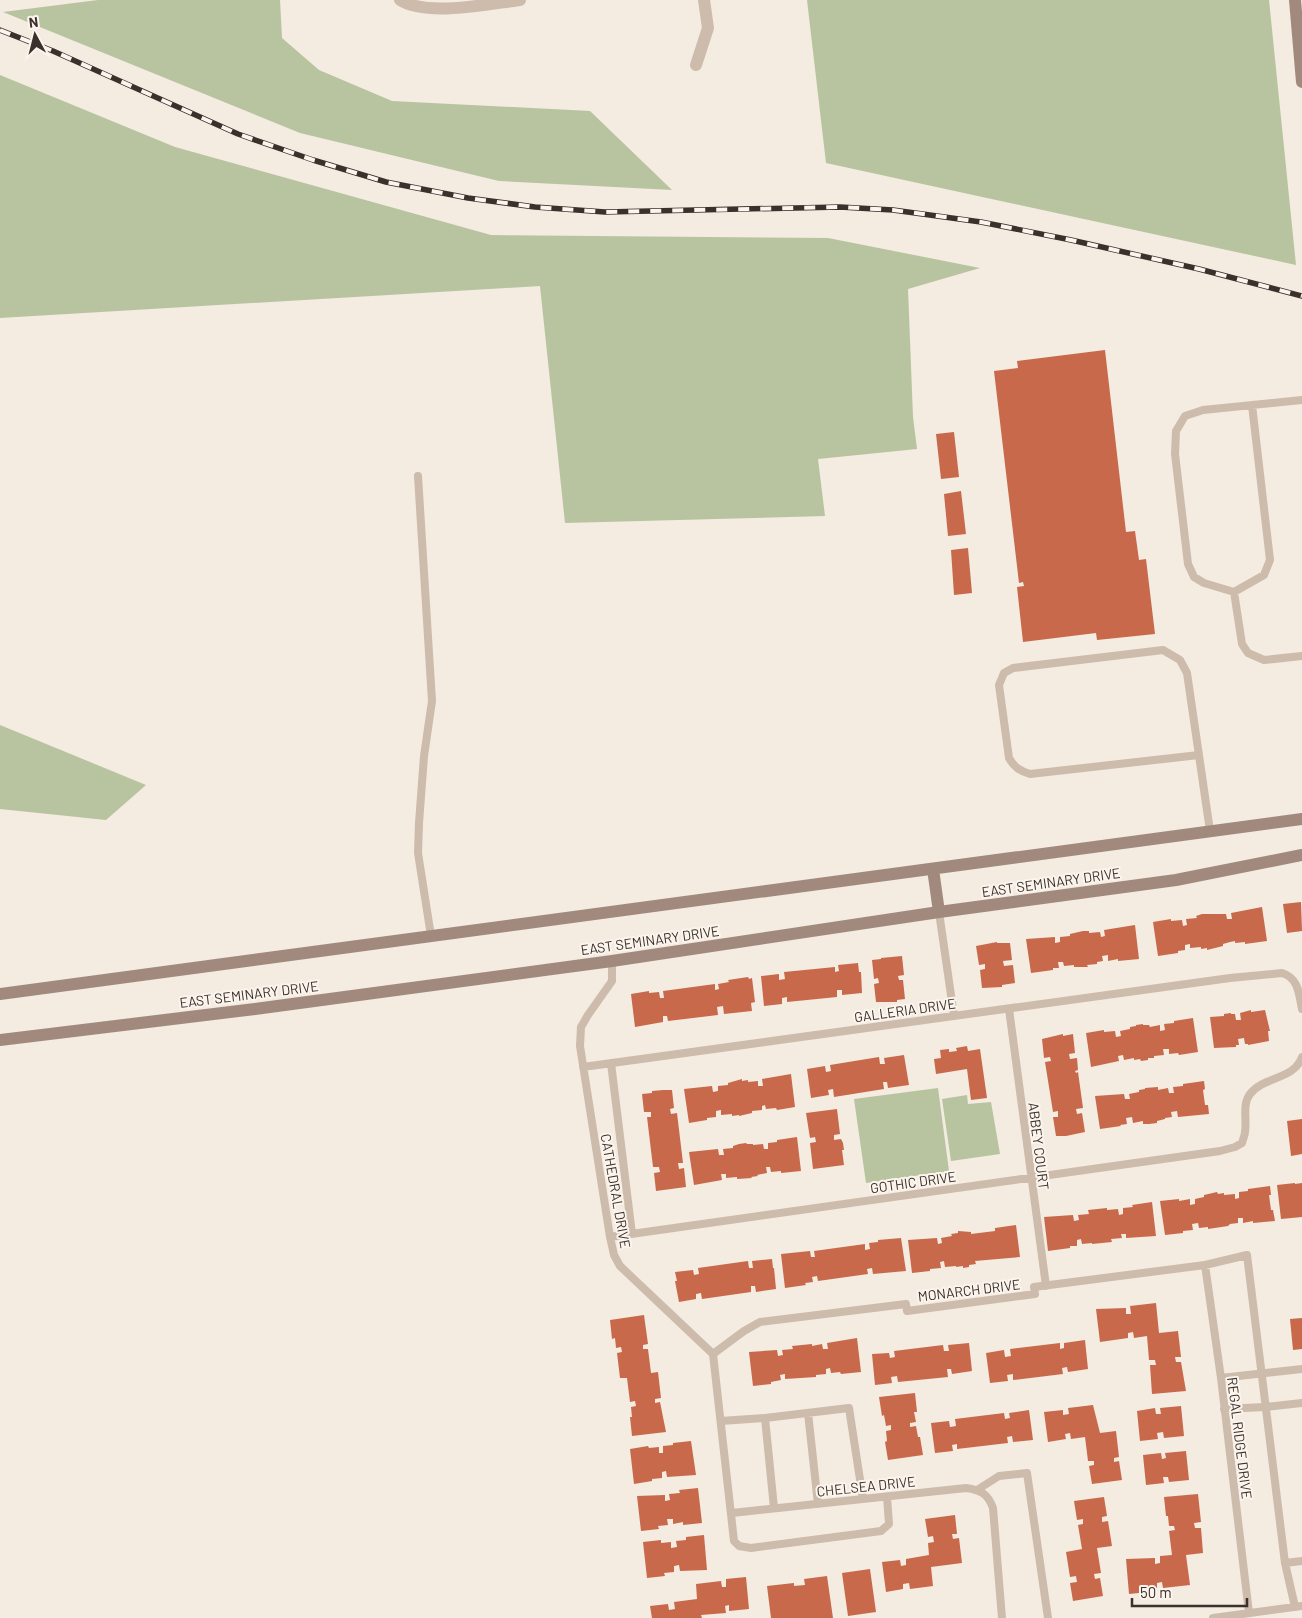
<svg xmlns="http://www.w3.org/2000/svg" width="1302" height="1618" font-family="Barlow,sans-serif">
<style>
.green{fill:#b8c4a0}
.building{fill:#c8694b}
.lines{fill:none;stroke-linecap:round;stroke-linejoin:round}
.lane{stroke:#cdbbac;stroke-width:8}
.street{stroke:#cdbbac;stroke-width:12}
.secondary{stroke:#a18a7d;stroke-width:12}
.rail-casing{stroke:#3b302b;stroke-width:5.5}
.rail{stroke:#fbf5ee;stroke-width:4;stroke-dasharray:11;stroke-linecap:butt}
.labels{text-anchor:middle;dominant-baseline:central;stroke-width:4;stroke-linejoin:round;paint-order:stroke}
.street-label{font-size:14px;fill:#3b302b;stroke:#fbf5ee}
</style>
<rect width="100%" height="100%" fill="#f4ebe1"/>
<!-- green -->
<path class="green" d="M98,0H280L282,38L319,70L392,101L590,111L672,190L499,181L300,133L3,12Z
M807,0H1269L1296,265L826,163Z
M0,75L175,147L491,235L828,238L980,268L908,289L913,417L917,449L818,459L825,516L565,523L540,286L0,318Z
M0,725L146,785L106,820L0,809Z
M938,1088L949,1171L866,1183L854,1099Z
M967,1095L968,1104L991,1102L1000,1154L951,1161L942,1099Z"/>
<!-- building -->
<path class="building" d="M1105,350L1126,532L1135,531L1139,560L1146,559L1155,634L1097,640L1096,633L1023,642L1017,587L1024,586L1023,582L1019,583L994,371L1018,368L1017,361Z
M954,432L959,477L941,479L936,434Z
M961,491L966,534L948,536L944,494Z
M968,548L972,593L954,595L951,550Z
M1301,902L1302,931L1287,933L1283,904Z
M1262,907L1267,941L1245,944V942L1235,943V941L1230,942L1223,944V946L1207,950V948L1201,949V947L1190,948V944L1185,945V950L1178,951V953L1158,956L1153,922L1171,919V921L1182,920L1183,926L1187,925L1186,919L1197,918L1196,916L1202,914H1226L1227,919H1232L1231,913Z
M1135,925L1139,959L1118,961V959L1108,961V955L1102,956L1103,961L1097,962V964L1087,965L1088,967H1074V965L1064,966L1063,962H1058L1059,968H1053V970L1031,973L1026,939L1055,937V943L1060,942V937L1070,936V934L1083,931H1089V933L1100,932L1101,937L1105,936L1104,930Z
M997,942V943H1010L1012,960L1003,961L1004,966L1013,965L1015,983L1002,985V987L982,988L980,970L985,969V964L979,965L976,946Z
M902,956L904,975L898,976L899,980H903L905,999L897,1000V1002H876L874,984L879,983L878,978L874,979L872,960L881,959V958Z
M858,963L859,972H861L862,993L842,995V990H837V997L787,1002V997L782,998V1004L764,1006L761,976L779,974V980L785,979L784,972L835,967V972L839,971L838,965Z
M748,977L749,979L752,978L755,1002L751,1003L752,1011L724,1014L723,1006L717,1007L718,1015L668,1021L667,1016H663V1022L635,1027L631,994L649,991V993L659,992L660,998H664L663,991L715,984V990L719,989L718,984L729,982L728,980Z
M1251,1010V1012L1265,1010L1270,1031H1268L1269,1041L1248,1045V1044H1245L1244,1038L1238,1039L1239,1045H1236V1047L1214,1048L1210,1017L1224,1016V1014L1231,1013V1014H1235L1236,1020H1241L1240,1013Z
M1193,1018L1198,1052L1179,1055L1178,1053L1169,1054V1049H1163L1164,1055L1154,1056V1058H1148V1060L1141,1061L1140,1059L1134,1060V1058L1124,1060L1123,1055L1118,1056L1119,1061L1091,1067L1086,1033L1104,1030V1032L1115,1031L1116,1037L1121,1036L1120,1031L1130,1029V1027L1136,1026V1025L1143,1024V1025H1149L1150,1027L1160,1025V1031L1165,1030L1164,1024L1174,1023V1021Z
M1063,1034V1036L1073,1034L1075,1053L1069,1054L1070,1059L1077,1058L1078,1070L1075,1071L1076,1073L1078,1072L1083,1108L1076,1109L1077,1114L1082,1113L1085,1132L1066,1136H1056L1053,1117H1058V1111L1053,1112L1045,1062L1051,1061L1050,1057L1044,1058L1042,1039Z
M967,1046L968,1051L980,1049L987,1098L971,1100L967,1069L936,1074L934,1059L941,1058L940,1050L949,1049V1052L957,1051L956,1048Z
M904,1055L909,1085L888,1088L887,1082H883L884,1089L834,1097L833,1089L828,1090L829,1095L811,1098L807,1069L825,1066L826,1072L831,1071L830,1065L879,1057L880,1064H885L884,1058Z
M791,1074L795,1107L777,1110L776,1108L766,1109L765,1105L762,1106V1110L752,1111V1113L739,1116V1115L732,1116V1114L721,1115V1110L716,1111V1117L707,1118V1120L689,1123L684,1089L712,1086L713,1092L718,1091V1086L728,1085V1083L742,1079V1081L748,1080V1082L758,1081V1086H763L762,1079Z
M1204,1081L1205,1089L1203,1090L1205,1105H1208L1209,1114L1178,1117L1177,1111L1171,1112L1172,1117L1165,1118V1119L1157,1121V1123L1149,1124H1143V1121L1133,1123L1132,1117L1126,1118L1127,1124L1120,1125L1121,1126L1100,1129L1095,1096L1124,1094L1125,1099H1130L1129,1094L1139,1092V1090L1145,1089V1088L1158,1087V1090L1168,1088L1169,1093H1174L1173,1087L1183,1086V1084Z
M663,1090H672L674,1108L670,1109L671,1114L677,1113L683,1163H678L679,1169L684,1168L686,1187L656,1191L654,1173L660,1172L659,1167H653L647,1117H651V1112H644L642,1094L652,1093V1091Z
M837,1109L840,1134L834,1135V1140L841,1139L843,1143L844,1150H842L844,1165L813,1169L810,1143L816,1142L815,1137L810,1138L806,1113Z
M1302,1119V1154L1291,1156L1287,1121Z
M797,1137L801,1171L781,1173V1171L771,1172L770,1167H766L767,1173L757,1175L758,1176L751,1177L752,1178L737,1179V1177L726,1178V1174H721L722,1180L694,1185L689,1152L718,1149L719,1155H724L723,1149L733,1148V1146L739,1144L746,1143L747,1144H753V1145L763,1144L764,1149H768V1143L777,1142V1140Z
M1295,1183V1184L1302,1183V1217L1281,1219L1277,1185Z
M1270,1186L1271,1195H1269L1271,1210H1273L1275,1221L1253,1223V1221L1243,1223V1218H1238V1223L1230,1224L1228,1226L1208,1229V1227L1199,1228L1198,1223L1192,1224L1193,1230L1183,1231V1233L1165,1235L1160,1201L1179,1199V1201L1190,1199V1205L1195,1204V1199L1204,1197V1195L1217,1192L1218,1194L1224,1193V1195L1235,1194V1199L1239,1198V1192L1248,1191V1189Z
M1152,1202L1156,1236L1126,1238V1234H1121L1122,1238L1111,1239L1112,1242L1092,1244V1243L1082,1244L1081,1239L1077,1240V1246H1070V1248L1048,1251L1044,1217L1073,1215L1074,1221L1079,1220L1078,1215L1089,1214L1088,1210L1107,1208V1210L1118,1209L1119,1215L1123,1214V1208L1133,1207L1132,1205Z
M1016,1225L1020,1257L975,1261L976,1264L969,1265V1267L963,1268V1266L956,1267V1266L945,1267L944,1261L940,1262L941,1268L930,1269V1271L912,1273L908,1240L937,1238L938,1244L942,1243L941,1238L952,1236L951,1234L958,1233V1231L971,1232V1234L995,1231V1228Z
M901,1238L906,1271L873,1274L872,1268L867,1269L868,1274L818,1281L817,1276L812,1277L813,1282L805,1283L806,1285L785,1288L781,1254L810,1251L811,1257H815L814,1251L865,1244V1250L870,1249L869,1243L878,1242V1240Z
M772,1259L773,1268H774L776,1289L756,1292L755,1286H751V1292L702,1299L701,1293L696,1294V1299L679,1302L675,1281H677L675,1272L693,1270L694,1275L699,1274L698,1268L748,1261L749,1268H753L752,1261Z
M1156,1303L1159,1333L1178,1331L1181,1357H1175L1176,1362H1181L1186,1391L1152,1394L1150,1365H1156L1155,1360H1149L1147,1336L1134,1338L1133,1332L1128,1333V1338L1100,1342L1096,1309L1126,1308V1314H1131L1130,1306Z
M644,1315L648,1344L643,1345V1349H648L651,1373L658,1372L661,1398L655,1399V1403L660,1402L666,1432L632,1436L630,1417H632L631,1407L636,1406L635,1401L630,1402L627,1378H620L617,1353L622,1352L621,1347L616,1348L615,1338L612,1339L610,1320Z
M1302,1318V1349L1293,1350L1290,1319Z
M857,1338L861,1372L841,1374L840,1372L831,1373L830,1368L826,1369V1374L816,1375V1377L785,1379V1374L780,1375L781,1380L771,1382V1384L753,1386L749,1352L777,1350L778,1356L783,1355L782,1350L793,1349L792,1346L812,1344V1346L822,1344L823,1349H828L827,1343Z
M1085,1340L1088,1369L1068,1372L1067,1367L1062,1368L1063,1374L1013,1380V1374L1007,1375L1008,1381L990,1383L986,1353L1004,1350L1005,1357L1011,1356L1010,1349L1060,1343V1349L1064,1348V1343Z
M969,1343L972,1371L952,1374L951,1369H947L948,1377L898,1382L897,1376L891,1377L892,1383L875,1385L872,1354L889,1353L890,1358L895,1357L894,1351L943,1345L944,1351H949L948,1345Z
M915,1393L917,1412H914L916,1422L910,1423V1427L916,1426L918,1437H920L923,1455L888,1460L885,1442L887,1441L886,1431L891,1430V1425L886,1426L884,1415L882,1416L879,1397Z
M1093,1405L1100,1433L1116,1431L1119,1457L1114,1458V1462L1119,1461L1122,1480L1092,1484L1089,1466L1094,1465V1461H1088L1085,1437L1071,1439L1070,1433L1065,1434L1066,1439L1048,1442L1044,1412L1063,1410V1415L1069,1414L1068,1408Z
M1181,1406L1184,1436L1164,1438L1163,1432L1157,1433L1158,1439L1140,1441L1137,1411L1155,1408L1156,1414H1161L1160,1408Z
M1029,1410L1033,1440L1013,1442L1012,1436L1007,1437L1008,1443L957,1449V1444L952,1445L953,1451L935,1453L931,1423L949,1421L950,1427L956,1426L955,1419L1004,1413L1005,1419L1010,1418L1009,1413Z
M691,1441L696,1475L667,1477L666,1471L662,1472V1478L652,1479V1481L634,1484L630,1449L648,1446L649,1448L659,1447V1453H663V1446L673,1445V1443Z
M1186,1451L1189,1480L1169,1482L1168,1477H1163L1164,1483L1146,1485L1143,1455L1161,1453L1162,1459L1166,1458L1165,1453Z
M698,1488L702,1523L683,1525V1522L673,1524V1519H667L668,1525L658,1526L659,1529L641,1531L637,1496L665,1495V1501L670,1500L669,1494L680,1493L679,1490Z
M1198,1494L1201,1522L1194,1523L1195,1528H1201L1203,1553L1186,1555L1190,1585L1163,1588L1162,1582L1157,1583V1588L1148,1589L1149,1592L1129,1594L1126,1559L1155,1558V1564L1160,1563V1556L1172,1555L1169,1531L1175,1530L1174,1526H1169L1168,1516H1166L1164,1497Z
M1104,1497L1107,1516L1102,1517V1522L1108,1521L1112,1546L1097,1548L1101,1573L1094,1574L1095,1579L1100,1578L1103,1596L1073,1601L1070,1583L1077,1582L1076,1576L1070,1577L1066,1552L1082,1549L1078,1525L1083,1524V1519L1077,1520L1074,1501Z
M955,1515L957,1534H952L953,1539L959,1538L962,1563L931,1567L933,1586L910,1589L909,1583L903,1584V1589L886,1592L882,1562L900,1560L901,1566L906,1565V1559L929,1555L928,1543L934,1542L933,1536L928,1537L925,1519Z
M704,1535L707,1570L680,1571L679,1565L674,1566V1572L664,1573L665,1576L647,1578L643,1542L661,1540V1543L671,1542V1548L677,1547L676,1541L686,1540V1537Z
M870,1569L876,1612L848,1616L842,1573Z
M827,1576L833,1618H771L767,1586L794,1583V1586L805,1585L804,1579Z
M746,1577L749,1609L729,1611V1605L725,1606L726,1613L701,1615L702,1618H652L650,1606L668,1604L669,1610L675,1609L674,1602L697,1599L696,1584L721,1581L722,1587H726V1579Z"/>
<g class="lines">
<!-- lane -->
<path class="lane" d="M1302,400L1203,410L1185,416L1176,431L1175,454L1188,564L1194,577L1204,583L1234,592L1242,644L1248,653L1264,660L1302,656
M418,476L432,701L424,756L419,823L418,853L431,936
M1234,592L1264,575L1270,560L1252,405
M1199,755L1030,774C1020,771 1014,767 1009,758L999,685L1004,673L1013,668L1163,650L1180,660L1187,673L1210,831
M939,912L954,1016
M612,961V981L588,1015L581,1027L580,1046L610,1237L614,1255L620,1266L713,1354L734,1541L739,1546L751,1548L881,1531L889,1524L887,1497
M1009,1009L1046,1286
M611,1063L632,1234
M583,1067L1230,978L1282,973C1299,978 1299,995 1302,1009
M610,1237L1220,1151L1235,1147L1242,1143C1243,1139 1245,1135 1245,1132C1247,1120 1242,1104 1250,1094C1264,1076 1294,1080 1302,1057
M1205,1265L1221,1378L1249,1613
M713,1354L744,1331L760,1322L906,1304L907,1311L1035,1294L1034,1287L1205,1265L1247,1255L1285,1563L1295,1607
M1221,1378L1302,1369
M1224,1409L1265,1407L1302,1403
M808,1413L818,1504
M721,1421L765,1418
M977,1490L999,1476L1027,1473L1048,1618
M774,1508L765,1418L849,1408L863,1499
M732,1513L966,1488C981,1490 988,1494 993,1508L1002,1618
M1285,1563L1302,1561
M1213,1618L1302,1606"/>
<!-- street -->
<path class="street" d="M400,0C427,17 488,4 520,0
M696,65L708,28L704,0"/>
<!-- secondary -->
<path class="secondary" d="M1295,0L1302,82
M933,869L939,912
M0,994L1302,819
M0,1040L255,1009L612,961L939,912L1176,880L1302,855"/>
<!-- rail casing -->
<g class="rail-casing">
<path id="rail" d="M0,30L53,51L238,134L313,160L386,182L468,198L535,207L605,212L840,207L893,210L981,222L1071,240L1199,269L1302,296"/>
</g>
<!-- rail -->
<use href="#rail" class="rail"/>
</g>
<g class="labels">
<!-- street labels -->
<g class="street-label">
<text transform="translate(1051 882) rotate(-8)">EAST SEMINARY DRIVE</text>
<text transform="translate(650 940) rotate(-8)">EAST SEMINARY DRIVE</text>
<text transform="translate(249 994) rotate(-7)">EAST SEMINARY DRIVE</text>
<text transform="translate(905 1010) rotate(-8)">GALLERIA DRIVE</text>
<text transform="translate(1039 1146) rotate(83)">ABBEY COURT</text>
<text transform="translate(913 1182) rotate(-8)">GOTHIC DRIVE</text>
<text transform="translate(616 1191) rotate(80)">CATHEDRAL DRIVE</text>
<text transform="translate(969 1290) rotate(-7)">MONARCH DRIVE</text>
<text transform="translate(1240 1438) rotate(83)">REGAL RIDGE DRIVE</text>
<text transform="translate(866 1486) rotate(-6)">CHELSEA DRIVE</text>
</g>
</g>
<!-- north arrow -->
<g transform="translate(35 35) rotate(353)" stroke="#fbf5ee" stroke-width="4" paint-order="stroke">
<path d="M0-4L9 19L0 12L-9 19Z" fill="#3b302b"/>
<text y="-8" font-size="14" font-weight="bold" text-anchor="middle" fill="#3b302b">N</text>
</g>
<!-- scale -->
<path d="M1132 1598v8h115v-8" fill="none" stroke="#3b302b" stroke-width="2.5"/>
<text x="1140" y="1598" font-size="15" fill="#3b302b" stroke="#fbf5ee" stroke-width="4" paint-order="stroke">50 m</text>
</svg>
